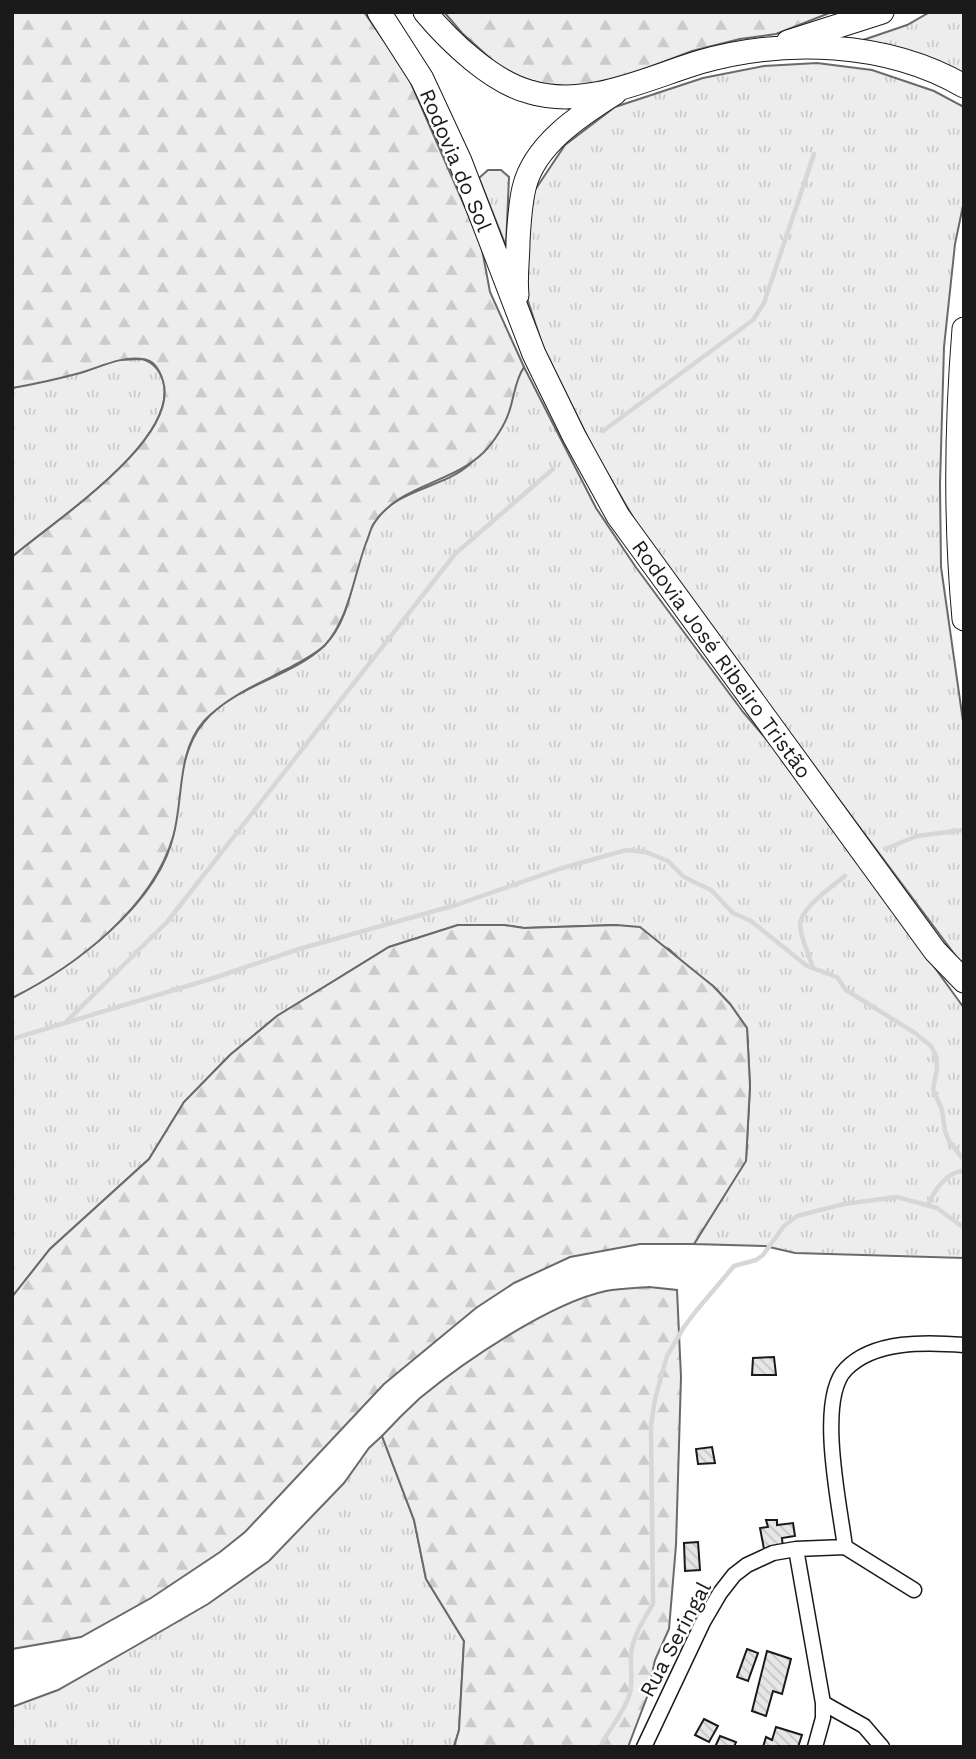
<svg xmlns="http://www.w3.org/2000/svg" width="976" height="1759" font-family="'Work Sans',sans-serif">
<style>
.grass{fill:url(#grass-tufts);stroke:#6a6a6a;stroke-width:2}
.forest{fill:url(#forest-firs);stroke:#6a6a6a;stroke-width:2}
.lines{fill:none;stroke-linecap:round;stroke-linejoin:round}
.stream{stroke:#d7d7d7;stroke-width:4.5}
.building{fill:url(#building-back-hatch);stroke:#1a1a1a;stroke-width:2}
.street-casing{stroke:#1a1a1a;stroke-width:17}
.primary-casing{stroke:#1a1a1a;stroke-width:25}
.street{stroke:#fff;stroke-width:14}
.primary{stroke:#fff;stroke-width:23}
.labels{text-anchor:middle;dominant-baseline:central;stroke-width:5;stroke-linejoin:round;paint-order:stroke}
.street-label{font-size:21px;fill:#1a1a1a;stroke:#fff}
</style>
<defs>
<pattern id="grass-tufts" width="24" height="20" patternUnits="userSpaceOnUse" patternTransform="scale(1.75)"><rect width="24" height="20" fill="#ededed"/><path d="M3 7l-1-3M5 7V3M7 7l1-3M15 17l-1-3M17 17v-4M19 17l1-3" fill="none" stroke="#cbcbcb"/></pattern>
<pattern id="forest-firs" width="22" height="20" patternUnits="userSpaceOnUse" patternTransform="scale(1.75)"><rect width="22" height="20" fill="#ededed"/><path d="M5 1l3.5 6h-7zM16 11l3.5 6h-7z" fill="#cbcbcb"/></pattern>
<pattern id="building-back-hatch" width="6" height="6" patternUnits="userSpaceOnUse" patternTransform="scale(1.75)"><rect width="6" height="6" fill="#e6e6e6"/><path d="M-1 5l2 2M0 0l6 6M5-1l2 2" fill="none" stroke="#c5c5c5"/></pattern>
</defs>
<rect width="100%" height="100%" fill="#fff"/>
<!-- grass -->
<path class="grass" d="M930,12H964V74L860,41L907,25Z
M817,63L872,70L934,91L964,107V201L955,244L944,347L940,484L941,567L964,728V967L651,548L595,452L543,347L528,301L524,243L531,196L565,145L615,107L703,78L764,66Z
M488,170H501L509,177L506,246L479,178Z
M142,359C153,362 159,369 163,380C181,440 52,522 12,557V388L83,372L117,360Z
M524,367L596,508L635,566L743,712L785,761L964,1008V1258L795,1253L765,1246L694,1244L746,1160L750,1086L747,1028L730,1004L713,986L692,971L669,949L616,925L524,928L504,925H458L389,947L277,1016L230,1055L184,1102L149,1159L50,1249L12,1297V998C73,967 160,904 174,832C180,796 179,751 204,722C233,686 292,677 324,646C356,615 351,561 373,525C394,488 441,490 470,464C476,459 480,448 483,441C497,417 509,391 524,367Z
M382,1436L414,1520L426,1579L464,1641L459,1730L454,1747H12V1707L58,1690L132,1648L208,1604L269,1561L344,1483L369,1448Z"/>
<!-- forest -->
<path class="forest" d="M12,12H364L407,74L481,244L490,292L524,367C515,380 514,398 509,412C505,425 493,443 484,452C452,484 400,484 374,523C370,529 369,537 366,543C354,575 349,619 325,645C315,655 301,661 289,668C260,683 226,697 204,721C176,753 184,799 173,837C152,908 76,966 12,998V557C51,523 181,440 163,381C160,371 154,360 143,359C120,356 101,367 80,373C58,379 35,384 12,388Z
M444,12H832L776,34L740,39L692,51L595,88H561L527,80L502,69L462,33Z
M458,925H504L524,928L616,925L640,927L713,986L730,1004L747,1028L750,1086L746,1161L694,1244H640L570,1257L514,1283L476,1308L384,1384L245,1532L220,1552L151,1598L81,1637L12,1649V1297L50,1249L149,1159L184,1102L230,1055L277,1016L389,947Z
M649,1287L677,1290L681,1377L676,1545L669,1629L655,1660L647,1697L628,1747H454L459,1730L464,1641L426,1579L414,1520L382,1436C394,1423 407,1410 420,1398C465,1361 550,1303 606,1291C620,1288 635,1288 649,1287Z"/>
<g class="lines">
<!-- stream -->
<path class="stream" d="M603,431L753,320L764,303L814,154
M885,849L917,836L964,830
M813,968C809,955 801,939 800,925C800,908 833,886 845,876
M67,1021L167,922L455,554L553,469
M12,1039L217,977L299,949L456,905L559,869L626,850L646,852L668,861L684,877L711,890L733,913L751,921L807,966L837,977L846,990L915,1033L931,1046L936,1056L937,1069L933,1089L942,1110L945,1131L949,1141L964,1160
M928,1205C934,1191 947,1171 964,1171
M600,1747C609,1729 624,1713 630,1693C633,1682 630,1667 631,1654C633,1636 644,1619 653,1604L651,1426L655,1399L667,1356L684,1327L696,1311L734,1266L756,1260L763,1255L784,1226L797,1216L844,1204L897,1197L937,1208L964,1228"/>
</g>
<!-- building -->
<path class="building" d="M774,1357L776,1375H752L753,1358Z
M712,1447L715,1463L698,1464L696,1449Z
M766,1520H777V1525L793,1523L795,1536L782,1538L783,1549H764L760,1528L768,1527Z
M698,1542L700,1570L685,1571L684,1543Z
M747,1649L758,1653L748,1681L737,1677Z
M767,1651L791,1659L782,1694L773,1691L766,1716L752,1711Z
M704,1719L718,1726L709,1742L695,1735Z
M776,1727L802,1735L798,1747H763L766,1737L772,1740Z
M720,1736L736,1742L734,1747H715Z"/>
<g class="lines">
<!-- street casing -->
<g class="street-casing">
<path id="street" d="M845,1547C840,1507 816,1399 846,1369C874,1340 927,1342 964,1345
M796,1549L823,1703V1718L815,1747
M823,1703L864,1726L882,1747
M644,1747L703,1622L720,1593L734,1575L747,1565L773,1553L796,1549L845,1547L914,1590"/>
</g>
<!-- primary casing -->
<g class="primary-casing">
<path id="primary" d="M379,12L422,79L460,161L534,354L574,436L618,516L935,951L964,981
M425,12C450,42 492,82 530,92C587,109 647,78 700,62C785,38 886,41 964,86
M788,42L882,12
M517,295C515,277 518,260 518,241C519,224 520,205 524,188C534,145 580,115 615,93
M964,329C956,427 955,521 964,619"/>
</g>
<!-- street -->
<use href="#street" class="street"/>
<!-- primary -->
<use href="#primary" class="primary"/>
</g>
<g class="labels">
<!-- street labels -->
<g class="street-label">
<text transform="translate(456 160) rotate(67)">Rodovia do Sol</text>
<text transform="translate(722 659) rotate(54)">Rodovia José Ribeiro Tristão</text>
<text transform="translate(675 1639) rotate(-62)">Rua Seringal</text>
</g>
</g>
<!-- border -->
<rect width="976" height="1759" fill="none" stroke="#1a1a1a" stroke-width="28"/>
</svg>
